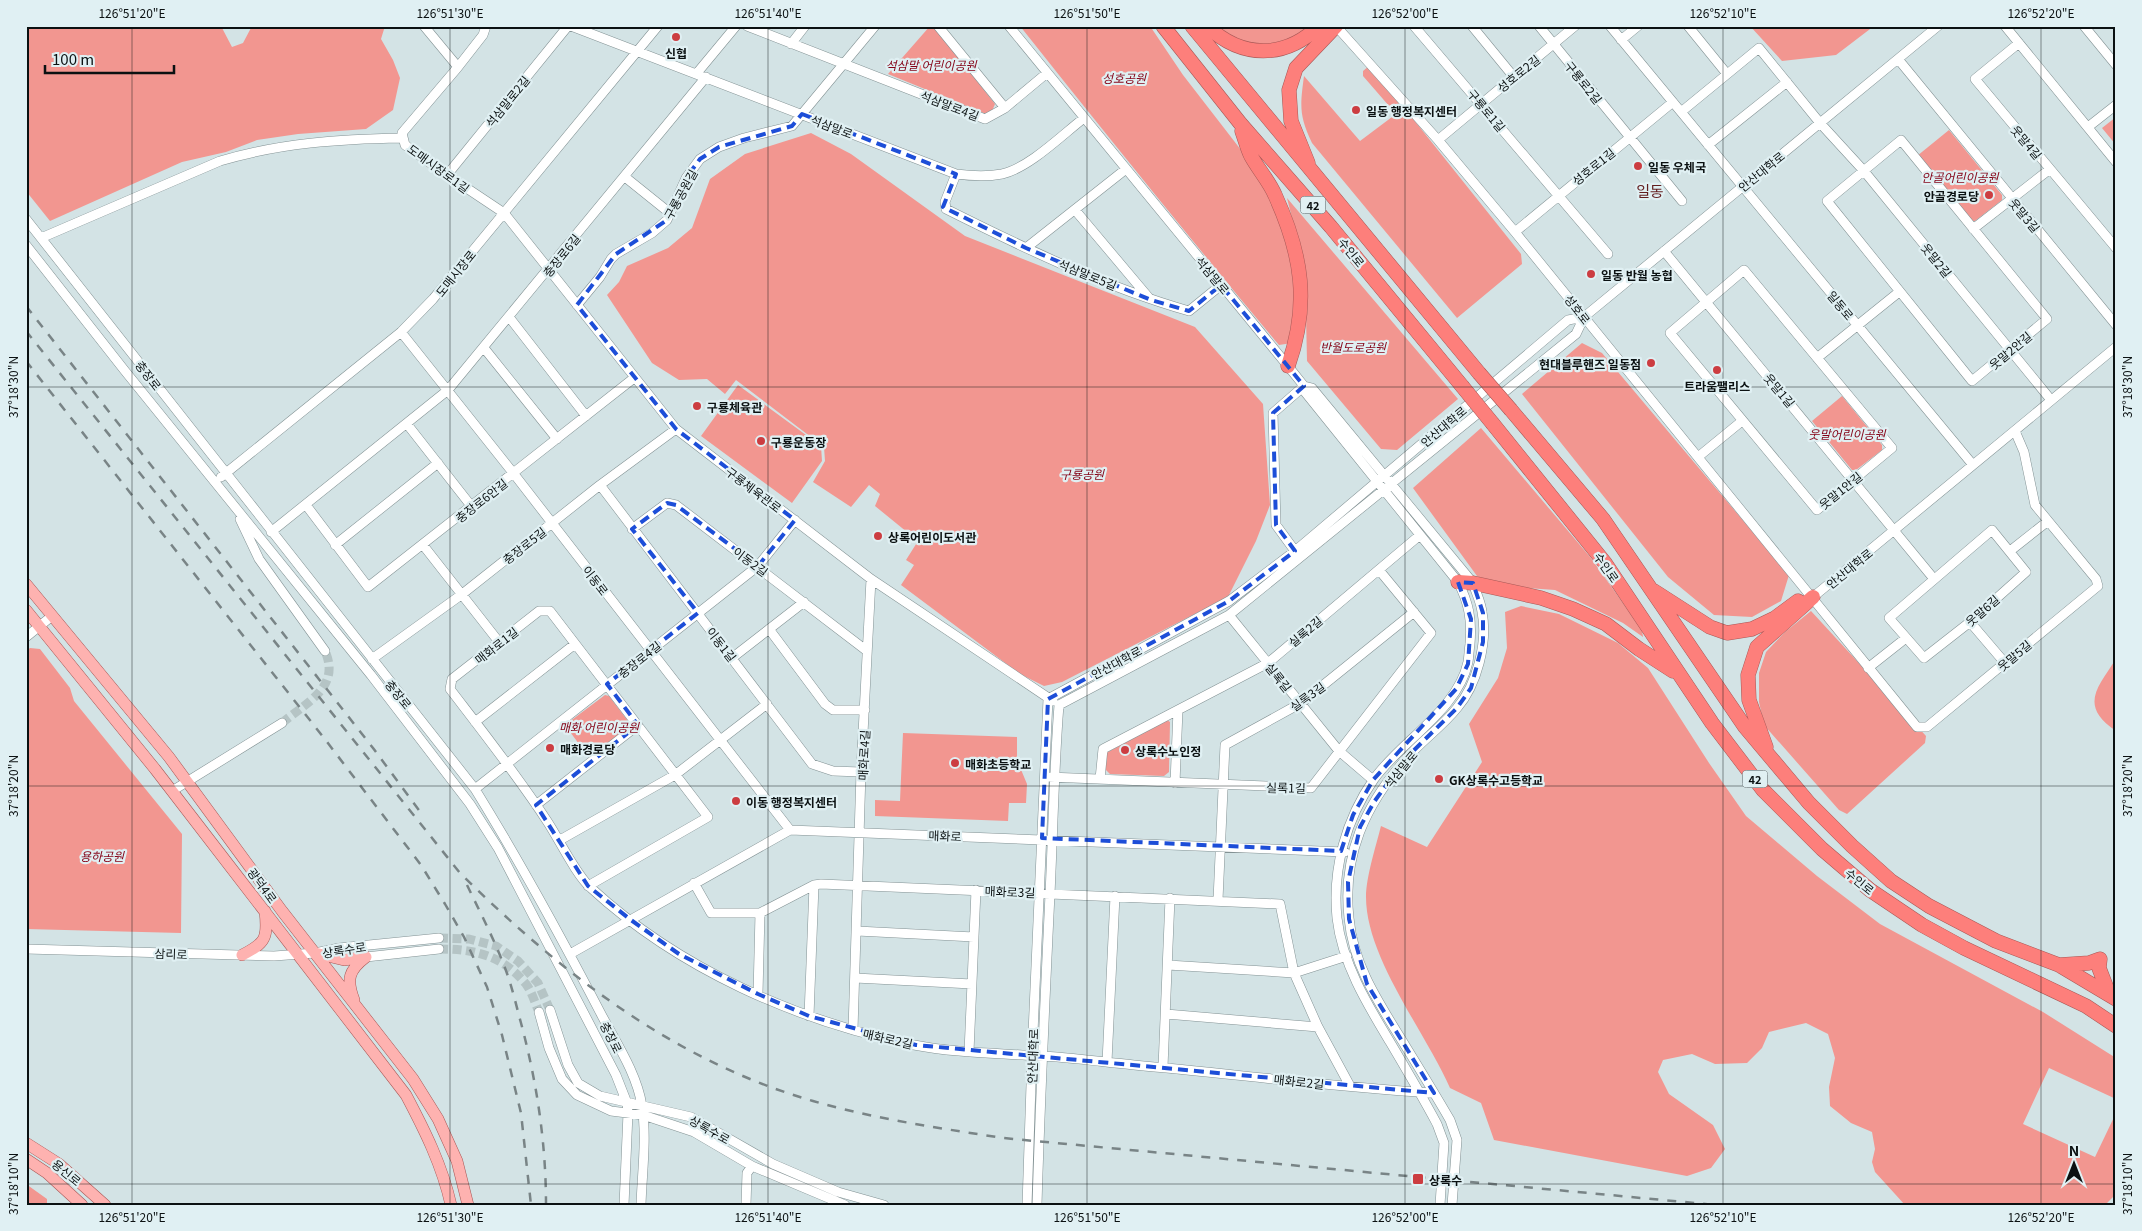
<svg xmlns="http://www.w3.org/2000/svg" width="2142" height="1231" font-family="Georgia,'Noto Sans KR',serif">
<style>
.green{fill:#f29690}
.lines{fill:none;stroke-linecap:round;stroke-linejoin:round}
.minor-tunnel{stroke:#b5c4c5;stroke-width:9;stroke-dasharray:9 4.5;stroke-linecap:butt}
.minor-casing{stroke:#839294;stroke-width:10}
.major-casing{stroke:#a85856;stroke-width:12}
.highway-casing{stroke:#a85856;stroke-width:15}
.minor{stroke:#fff;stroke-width:9}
.major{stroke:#feb2b0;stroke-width:11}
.highway{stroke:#fd7f7b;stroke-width:14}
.rail{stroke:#798486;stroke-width:2.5;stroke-dasharray:9 9;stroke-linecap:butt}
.highway-bridge-casing{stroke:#a85856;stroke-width:15;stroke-linecap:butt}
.highway-bridge{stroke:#fd7f7b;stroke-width:14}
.marked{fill:none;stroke:#1d4ed8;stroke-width:4;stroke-dasharray:10 6;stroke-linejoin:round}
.ticks{fill:none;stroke:#0b1112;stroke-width:1;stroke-opacity:0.45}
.poi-dot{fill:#cc3d41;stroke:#e0f0f3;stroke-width:2}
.labels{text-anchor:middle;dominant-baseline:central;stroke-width:4.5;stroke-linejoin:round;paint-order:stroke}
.shield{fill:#e0f0f3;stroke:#4b5456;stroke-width:1}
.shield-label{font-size:11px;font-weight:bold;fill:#0b1112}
.poi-label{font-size:12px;font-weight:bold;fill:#0b1112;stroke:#e0f0f3;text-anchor:start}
.park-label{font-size:12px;font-style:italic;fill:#840015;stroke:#e0f0f3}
.street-label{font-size:12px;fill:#0b1112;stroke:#e0f0f3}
.quarter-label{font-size:15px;fill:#621d1e;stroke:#e0f0f3}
.neatline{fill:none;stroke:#0b1112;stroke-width:2}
.ticks-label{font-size:12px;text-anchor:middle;fill:#0b1112}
</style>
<rect width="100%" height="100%" fill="#d3e3e5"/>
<!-- green -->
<path class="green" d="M26,26H221L232,47L243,43L252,26H385L381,39L393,60L400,78L393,110L366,129L298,134L257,140L226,152L182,162L50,221L26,191Z
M930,26H934L995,104L992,111L986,114L888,74Z
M1020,26H1150L1183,75L1248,159L1286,230L1298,285L1292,343L1279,345C1191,240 1105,133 1020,26Z
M1210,26H1317L1284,45L1249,47Z
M1750,26H1874L1836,55L1782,61Z
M1370,65L1521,254L1522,264L1457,318L1312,143C1299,116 1300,106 1304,76L1360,141L1396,114L1363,76V71Z
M2116,117V145L2102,128Z
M1949,130L2002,195V200L1975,221H1971L1917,156Z
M811,133L851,154L965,236L1195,327L1263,404L1270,505L1256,541L1228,597L1062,682L1044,686L1020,674L901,585L914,565L906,560L918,541L875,506L880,494L869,485L851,507L813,482L825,461L824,447L736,380L725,394L707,379L679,380L652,363L607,295L619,282L627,266L668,248L692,228L710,179L745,154Z
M1287,198L1458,399L1397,450L1381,449L1307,361L1305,270Z
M1582,343L1602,353L1789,575L1781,601L1752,617L1714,615L1668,577L1522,394Z
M738,385L821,446L822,461L792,503L701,436Z
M1842,396L1882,445V450L1856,470H1852L1812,421Z
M1481,428L1591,558L1642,630L1643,637L1623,623L1555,590L1497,586L1477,576L1413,488Z
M1521,606L1559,614L1618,643L1648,668L1709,763L1746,816L1817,876L1880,924L2043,1012L2116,1058V1099L2049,1068L2023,1124L2095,1157L2116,1113V1194L2105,1205H1905L1875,1172L1872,1162L1875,1149L1872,1132L1851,1123L1830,1106L1829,1087L1835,1058L1828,1034L1806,1023L1769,1032L1762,1048L1747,1063L1715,1064L1692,1054L1663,1060L1658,1072L1669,1094L1713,1125L1725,1149L1711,1168L1687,1176L1494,1140L1481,1103L1450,1088C1426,1033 1366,958 1366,897C1366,877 1376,846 1381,826L1427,847L1482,762L1469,724L1498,678L1507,648L1505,612Z
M1811,611L1926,736L1925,743L1847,814L1839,810L1764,725L1759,702V673L1766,652L1785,632Z
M30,648L40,649L70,688L74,701L182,834L181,933L26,929V651Z
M2116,659V731C2079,706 2097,688 2116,659Z
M605,695L609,696L631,725L590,759L565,725Z
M1167,720L1170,722L1169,772L1164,776L1110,774L1105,769L1106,753Z
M903,733L1017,737V760L1027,784L1026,803H1009L1008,821L875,816V800L900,801Z
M26,1184L47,1199V1205H26Z"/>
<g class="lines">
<!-- minor-tunnel -->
<path class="minor-tunnel" d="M282,723C307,702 341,687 325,651
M439,938L469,939L496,946L518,961L538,983L550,1010
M439,949C474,949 502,955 526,984C532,992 535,1003 539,1012"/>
<!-- minor casing -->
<g class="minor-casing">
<path id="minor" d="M424,26L458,67
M486,26L483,35L458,67L402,133L405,145L447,175L504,213L676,429L871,579L1053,701
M571,26L956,174C971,176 986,177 1002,174C1029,168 1062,135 1084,118
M747,26L985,119L1005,108L1047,73
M938,26L1005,108
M1009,26L1288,366L1304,386L1305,392L1458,582C1469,603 1472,620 1470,644C1469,650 1469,656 1468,662C1458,710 1401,741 1374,779C1346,819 1332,869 1337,918C1342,963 1367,1004 1390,1042C1406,1069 1422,1096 1437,1124L1444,1143L1440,1205
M1336,26L1438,140L1515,232L1917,727H1927L2098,586L2096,579L2035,505L2024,452L2015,431
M1414,26L1608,254
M1472,26L1513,76
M1539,26L1682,201
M1610,26L1973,465
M1688,26L1727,74
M2005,26L2116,162
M2084,26L2116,65
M1621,40L1638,26
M2019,43L1975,79L2116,248
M791,44L805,26
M1898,59L2116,325
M697,73L736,26
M1681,112L1759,48L1820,123L1864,171L2051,400
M2088,127L2116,105
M1438,140L1575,26
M1901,140L2047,319L1972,381L1827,201Z
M1708,145L1787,82
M956,174L945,202L946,209C1024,248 1105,287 1189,311L1221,285
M447,175L568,26
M625,177L671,214
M1075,210L1149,298
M26,219L475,789C520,862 561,937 600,1012C615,1041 637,1073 642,1106C647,1138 642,1173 641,1205
M1973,229L2050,169
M1515,232L1673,102
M41,238L220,161C280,143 340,139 402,138
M26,245L125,371L371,675L470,804L498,848L616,1075L627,1103L628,1113L624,1205
M1026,248L1126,169
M1664,251L1934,579
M1744,270L1892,448L1817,510L1670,333Z
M577,305L600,277L611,259L616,254L652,233L667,220L686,178L700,159L719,147L744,138L792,126L875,26
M509,317L586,416
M401,332L514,474L790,830
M484,348L557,439
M1817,358L1899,292
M1304,386L1312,388L1473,583C1476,593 1481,602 1482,612C1488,642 1477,685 1457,708C1442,727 1421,741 1406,759C1365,805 1342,856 1349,918C1353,965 1379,1003 1403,1042C1419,1068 1435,1094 1450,1120L1457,1140L1452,1205
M407,424L472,507
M1698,457L1742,421
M221,477L401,332L433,299L658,26
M600,485L812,764L833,771L861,772
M306,505L368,587L634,378
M240,519L259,559L325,651
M632,529L667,503L676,505L867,651
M1992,530L2026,572L1970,622L1924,658L1889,618Z
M271,532L448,390L706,77
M335,545L438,463
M423,545L499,642
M1295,551L1276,525L1273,413L1304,386
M2010,551L2048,521
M1813,597L2116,347
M1229,615L1339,751L1373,780
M1970,622L2005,663
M769,629L825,704L833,710H865
M26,637L52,616
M732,658L804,602
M372,659L461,595L600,485L676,429
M1868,668L1906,638
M475,722L575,644
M1049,777L1311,788L1431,633L1379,570
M1100,779L1103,749L1268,663L1420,535
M1175,783L1178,710
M475,789L758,566L795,520
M172,791L282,723
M536,805L638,725
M560,840L675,775L767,704
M694,883L711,913H760L814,885L821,884L1280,904L1294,973L1318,1027L1350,1086
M588,886L708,817L550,611H539L452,679L450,689C483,732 517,775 547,821C559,839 576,875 591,888C679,969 797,1021 914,1045C955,1053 997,1053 1038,1056C1070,1057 1102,1062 1134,1065C1234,1074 1334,1087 1434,1093
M1218,900L1225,745L1301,703L1414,612
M857,931L974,937
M26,949L274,956L315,953L339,948L439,938
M570,954L790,830L1345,852
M366,957L439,949
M1168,965L1294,973L1347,956
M855,978L972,984
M758,994L760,913
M550,1010L568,1065L578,1083L600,1096L691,1117L773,1164L838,1192L884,1205
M539,1012L549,1048L562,1079L577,1095L611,1111L643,1115L694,1132L752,1166L845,1205
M1166,1014L1318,1027
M809,1016L814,885
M853,1030L861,772L871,579
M969,1052L976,890
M1107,1062L1115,896
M1163,1067L1170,898
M746,1205L747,1173L752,1166
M1027,1205L1032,1055L1048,699L1229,601L1295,551L1568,320L1584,317
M1037,1205C1040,1101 1045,998 1050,894C1053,831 1054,768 1059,705L1229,615L1576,334L1584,317L1938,26"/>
</g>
<!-- major casing -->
<g class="major-casing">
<path id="major" d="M26,584L169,757L282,911L413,1079L438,1119L457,1161L468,1205
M26,610L155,769L406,1095C425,1131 442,1165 451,1205
M315,953L344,960L365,957
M242,955C266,943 268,938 265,911
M354,1000C346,979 349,970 366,957
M26,1143L59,1164L105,1205
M26,1159L47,1173L82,1205"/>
</g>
<!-- highway casing -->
<g class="highway-casing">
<path id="highway" d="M1163,26L1240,123L1331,227L1462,386
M1192,26L1479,373
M1207,26C1242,59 1285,59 1319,26
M1242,131C1245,139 1247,148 1251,156C1258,169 1269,181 1275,195C1302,254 1310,304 1288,366
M1308,163L1291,121L1289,90L1296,68L1336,26
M1511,410L1603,519L1745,727L1809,803L1852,846L1891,881L1929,906L1996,941L2059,965L2116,999
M1493,424L1605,563L1712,723L1763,790L1822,849L1870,890L1922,925L1964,948L2086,1006L2116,1026
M1458,582L1473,583L1541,598L1573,609L1606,624L1639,649L1673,671
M1654,591L1710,627L1727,633L1752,629L1775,618L1798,601
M1766,747L1749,700L1748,675L1757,647L1813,597
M2059,965L2089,963L2100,959L2099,968L2109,994"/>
</g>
<!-- minor -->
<use href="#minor" class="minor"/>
<!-- major -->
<use href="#major" class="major"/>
<!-- highway -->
<use href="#highway" class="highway"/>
<!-- rail -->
<path class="rail" d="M26,306L373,748L424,817
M26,331L460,873C561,973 674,1061 813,1101C875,1119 939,1128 1003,1138L1716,1205
M26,361L324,738L421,865L445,904L464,937L487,987L502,1035L521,1113L531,1205
M467,885C480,912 494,939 505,968C512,986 516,1005 521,1023C537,1083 546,1143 546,1205"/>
<!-- highway-bridge casing -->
<g class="highway-bridge-casing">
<path id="highway-bridge" d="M1479,373L1511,410
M1462,386L1493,424"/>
</g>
<!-- highway-bridge -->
<use href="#highway-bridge" class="highway-bridge"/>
</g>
<!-- marked area -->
<path class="marked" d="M802,114L956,174L943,207L1026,248L1151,300L1189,311L1221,285L1304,386L1273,413L1276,525L1295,551L1229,601L1048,699L1042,838L1341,851L1353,815L1373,780L1456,689L1468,664L1471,619L1458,582L1473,583L1483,613V642L1471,688L1457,708L1406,758L1374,802L1360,827L1348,882L1349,919L1367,984L1434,1093L916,1045L809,1016L758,994L679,954L631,920L588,886L536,805L638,725L607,684L698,613L632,529L667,503L676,505L758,566L795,520L676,429L577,305L616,254L667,220L686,178L700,159L719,147L792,126Z"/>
<!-- ticks -->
<path class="ticks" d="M132,26V1205M450,26V1205M768,26V1205M1087,26V1205M1405,26V1205M1723,26V1205M2041,26V1205M26,387H2116M26,786H2116M26,1184H2116"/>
<!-- markers -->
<g class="poi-dot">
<circle cx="676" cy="37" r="5"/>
<circle cx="1356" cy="110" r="5"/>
<circle cx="1638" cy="166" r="5"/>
<circle cx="1989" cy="195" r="5"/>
<circle cx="1591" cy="274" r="5"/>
<circle cx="1651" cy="363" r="5"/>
<circle cx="1717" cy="370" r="5"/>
<circle cx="697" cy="406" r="5"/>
<circle cx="761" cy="441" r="5"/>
<circle cx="878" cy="536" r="5"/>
<circle cx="550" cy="748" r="5"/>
<circle cx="1125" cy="750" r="5"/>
<circle cx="955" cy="763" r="5"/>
<circle cx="1439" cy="779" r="5"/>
<circle cx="736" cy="801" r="5"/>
<rect x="1412" y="1173" width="12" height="12" rx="2.5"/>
</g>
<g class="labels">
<!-- shield labels -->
<g class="shield">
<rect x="1300.5" y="196.5" width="25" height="17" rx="4"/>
<rect x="1742.5" y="770.5" width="25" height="17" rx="4"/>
</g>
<g class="shield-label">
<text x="1313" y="205">42</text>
<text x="1755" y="779">42</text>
</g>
<!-- poi labels -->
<g class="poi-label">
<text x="676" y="52" text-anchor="middle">신협</text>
<text x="1366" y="110">일동 행정복지센터</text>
<text x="1648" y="166">일동 우체국</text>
<text x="1979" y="195" text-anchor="end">안골경로당</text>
<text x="1601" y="274">일동 반월 농협</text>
<text x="1641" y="363" text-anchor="end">현대블루핸즈 일동점</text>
<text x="1717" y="385" text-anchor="middle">트라움팰리스</text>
<text x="707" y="406">구룡체육관</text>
<text x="771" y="441">구룡운동장</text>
<text x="888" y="536">상록어린이도서관</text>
<text x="560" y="748">매화경로당</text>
<text x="1135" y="750">상록수노인정</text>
<text x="965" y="763">매화초등학교</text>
<text x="1449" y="779">GK상록수고등학교</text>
<text x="746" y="801">이동 행정복지센터</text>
<text x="1429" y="1179">상록수</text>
</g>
<!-- park labels -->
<g class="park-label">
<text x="931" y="64">석삼말 어린이공원</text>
<text x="1124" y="77">성호공원</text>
<text x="1960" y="176">안골어린이공원</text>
<text x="1353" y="346">반월도로공원</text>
<text x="1847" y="433">웃말어린이공원</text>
<text x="1082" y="473">구룡공원</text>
<text x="599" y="726">매화 어린이공원</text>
<text x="102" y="855">용하공원</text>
</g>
<!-- street labels -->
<g class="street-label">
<text transform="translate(1518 73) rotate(-39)">성호로2길</text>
<text transform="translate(1584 82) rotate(51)">구룡로2길</text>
<text transform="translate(507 101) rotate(-51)">석삼말로2길</text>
<text transform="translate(950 105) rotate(21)">석삼말로4길</text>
<text transform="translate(1487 110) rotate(50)">구룡로1길</text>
<text transform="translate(832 126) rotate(21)">석삼말로</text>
<text transform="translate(2027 142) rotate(50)">웃말4길</text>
<text transform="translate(1593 166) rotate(-39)">성호로1길</text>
<text transform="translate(439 168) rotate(36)">도매시장로1길</text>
<text transform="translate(1761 171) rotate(-39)">안산대학로</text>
<text transform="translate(680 194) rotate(-61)">구룡공원길</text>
<text transform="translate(2025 215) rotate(50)">웃말3길</text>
<text transform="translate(1352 252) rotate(51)">수인로</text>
<text transform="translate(561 255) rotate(-51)">충장로6길</text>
<text transform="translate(1937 260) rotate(51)">웃말2길</text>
<text transform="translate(455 273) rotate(-51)">도매시장로</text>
<text transform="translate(1088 274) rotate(22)">석삼말로5길</text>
<text transform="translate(1213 275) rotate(50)">석삼말로</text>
<text transform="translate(1841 305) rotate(50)">일동로</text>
<text transform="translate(1578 309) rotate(52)">성호로</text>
<text transform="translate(2010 350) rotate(-40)">웃말2안길</text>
<text transform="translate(149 375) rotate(52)">충장로</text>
<text transform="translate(1780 390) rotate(50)">웃말1길</text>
<text transform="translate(1443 426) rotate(-40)">안산대학로</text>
<text transform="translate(754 489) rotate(37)">구룡체육관로</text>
<text transform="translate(1840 490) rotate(-39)">웃말1안길</text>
<text transform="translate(481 500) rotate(-38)">충장로6안길</text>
<text transform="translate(524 545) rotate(-38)">충장로5길</text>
<text transform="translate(751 561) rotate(37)">이동2길</text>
<text transform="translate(1607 567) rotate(55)">수인로</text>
<text transform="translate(1849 568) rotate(-39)">안산대학로</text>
<text transform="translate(596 580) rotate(52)">이동로</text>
<text transform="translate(1982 610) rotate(-41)">웃말6길</text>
<text transform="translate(1305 631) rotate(-40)">실록2길</text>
<text transform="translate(722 644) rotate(52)">이동1길</text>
<text transform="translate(496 645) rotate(-38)">매화로1길</text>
<text transform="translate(2014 655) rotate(-40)">웃말5길</text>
<text transform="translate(639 659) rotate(-38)">충장로4길</text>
<text transform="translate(1116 662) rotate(-28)">안산대학로</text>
<text transform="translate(1279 677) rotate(51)">실록길</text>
<text transform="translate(399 694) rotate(51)">충장로</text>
<text transform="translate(1307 696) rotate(-36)">실록3길</text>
<text transform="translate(863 755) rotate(-87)">매화로4길</text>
<text transform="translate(1400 769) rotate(-50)">석삼말로</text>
<text transform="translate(1286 787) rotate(1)">실록1길</text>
<text transform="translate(945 835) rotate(2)">매화로</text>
<text transform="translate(1860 881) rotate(39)">수인로</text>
<text transform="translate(263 885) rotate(54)">광덕4로</text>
<text transform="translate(1010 891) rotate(2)">매화로3길</text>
<text transform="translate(344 949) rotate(-9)">상록수로</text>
<text transform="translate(171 953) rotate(2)">삼리로</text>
<text transform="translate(612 1037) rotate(63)">충장로</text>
<text transform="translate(888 1038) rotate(13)">매화로2길</text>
<text transform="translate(1032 1056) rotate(-88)">안산대학로</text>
<text transform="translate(1299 1081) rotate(6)">매화로2길</text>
<text transform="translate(710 1129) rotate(29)">상록수로</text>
<text transform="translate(67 1172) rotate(39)">용신로</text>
</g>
<!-- quarter labels -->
<g class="quarter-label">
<text x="1650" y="190">일동</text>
</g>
</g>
<!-- border -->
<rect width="2142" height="1231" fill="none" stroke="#e0f0f3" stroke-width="55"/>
<!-- north arrow -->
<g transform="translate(2074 1164)" stroke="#e0f0f3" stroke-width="4" paint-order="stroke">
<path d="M0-4L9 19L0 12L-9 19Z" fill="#0b1112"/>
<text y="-8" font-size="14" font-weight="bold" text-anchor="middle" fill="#0b1112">N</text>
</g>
<!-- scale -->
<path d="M45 65v8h129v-8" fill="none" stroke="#0b1112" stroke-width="2.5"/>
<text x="52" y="65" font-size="15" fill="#0b1112" stroke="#e0f0f3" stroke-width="4" paint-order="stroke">100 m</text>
<rect x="28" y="28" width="2086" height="1176" class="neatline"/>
<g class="ticks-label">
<text x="132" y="18">126°51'20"E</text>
<text x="450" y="18">126°51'30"E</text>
<text x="768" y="18">126°51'40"E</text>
<text x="1087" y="18">126°51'50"E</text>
<text x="1405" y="18">126°52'00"E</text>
<text x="1723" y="18">126°52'10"E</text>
<text x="2041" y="18">126°52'20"E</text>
<text transform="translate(14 387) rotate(-90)" y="4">37°18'30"N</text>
<text transform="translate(2128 387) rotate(-90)" y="4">37°18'30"N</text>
<text transform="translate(14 786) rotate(-90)" y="4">37°18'20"N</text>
<text transform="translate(2128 786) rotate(-90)" y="4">37°18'20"N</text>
<text transform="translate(14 1184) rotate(-90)" y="4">37°18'10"N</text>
<text transform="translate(2128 1184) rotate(-90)" y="4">37°18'10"N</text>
<text x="132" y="1222">126°51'20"E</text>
<text x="450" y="1222">126°51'30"E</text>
<text x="768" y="1222">126°51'40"E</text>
<text x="1087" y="1222">126°51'50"E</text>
<text x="1405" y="1222">126°52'00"E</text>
<text x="1723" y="1222">126°52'10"E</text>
<text x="2041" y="1222">126°52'20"E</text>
</g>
</svg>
